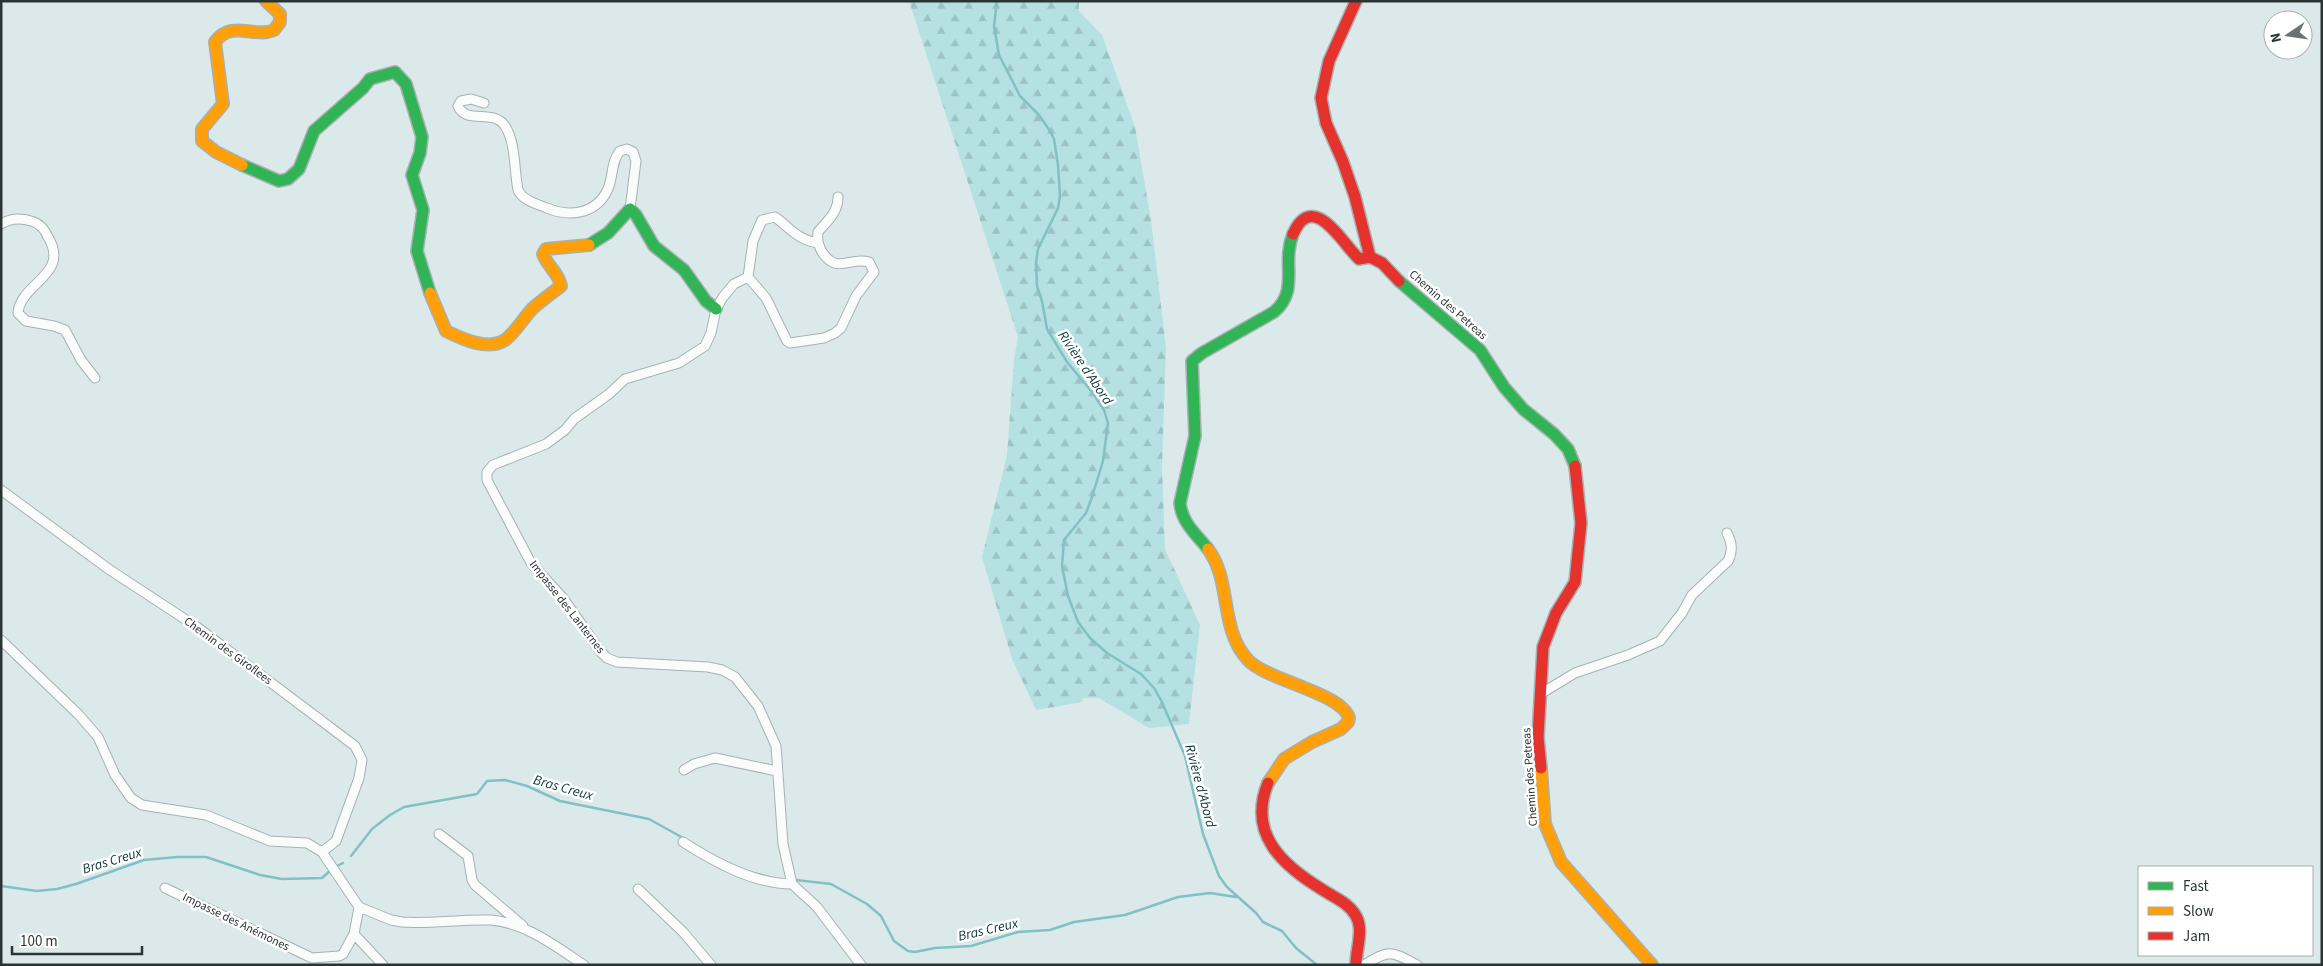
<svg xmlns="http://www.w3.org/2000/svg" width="2323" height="966" font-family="'Source Sans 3',sans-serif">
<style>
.forest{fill:url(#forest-firs)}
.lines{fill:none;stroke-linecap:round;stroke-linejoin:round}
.stream{stroke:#82c0c4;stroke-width:2.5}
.street-casing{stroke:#a7b1b2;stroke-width:11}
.fast-casing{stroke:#a7b1b2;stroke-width:14}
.slow-casing{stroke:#a7b1b2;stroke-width:14}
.jam-casing{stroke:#a7b1b2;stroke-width:14}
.street{stroke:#fafcfc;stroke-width:9}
.fast{stroke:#30b455;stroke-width:11}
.slow{stroke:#ff9f0a;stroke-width:11}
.jam{stroke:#e5322d;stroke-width:11}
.labels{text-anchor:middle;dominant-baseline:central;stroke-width:5;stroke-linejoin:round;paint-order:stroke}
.street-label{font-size:12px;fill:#2b3434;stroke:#fff}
.water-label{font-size:14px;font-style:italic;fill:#0c3537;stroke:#fff}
</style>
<defs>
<pattern id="forest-firs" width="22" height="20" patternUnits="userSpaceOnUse" patternTransform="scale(1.25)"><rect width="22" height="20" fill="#b6e1e3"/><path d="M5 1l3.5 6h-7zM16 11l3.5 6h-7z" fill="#9dc2c3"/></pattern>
</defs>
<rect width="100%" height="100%" fill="#dce9ea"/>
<!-- forest -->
<path class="forest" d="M909,1H1079V11L1102,35L1135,127L1151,220L1166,348L1162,466L1165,549L1200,625L1189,724L1149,728L1099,698H1083L1082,702L1036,710L1012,659L982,557L1007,455L1014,359L1018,337Z"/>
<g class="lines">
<!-- stream -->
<path class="stream" d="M997,1L994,26L999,55L1020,96L1039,115L1050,131L1054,139L1058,165L1060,196L1058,208L1038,249L1036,263L1037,286L1042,301L1047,329L1067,362L1092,392L1104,410L1108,423L1103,461L1092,497L1086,513L1064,540L1062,566L1068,596L1078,622L1090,638L1107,653L1141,674L1154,688L1162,702L1185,756L1203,834L1219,876L1227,887L1256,913L1263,922L1282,931L1296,948L1317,965
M351,856L372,829L390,815L404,807L477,794L487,781L505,780L527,786L560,801L649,819L685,839
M335,867L343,863
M750,872L769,877
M796,880L831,884L867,904L881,916L894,941L908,951L915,952L935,948L971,946L1018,932L1050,930L1074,922L1125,915L1178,897L1210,893L1236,897
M1,886L37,891L57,889L76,884L144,860L177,857H206L260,875L282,879L322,878L331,870"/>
<!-- street casing -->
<g class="street-casing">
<path id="street" d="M484,103L471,99L461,101L458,106C466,125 493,108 505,126C516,143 514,170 518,190C522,200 537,204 547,208C568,217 595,215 607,191C614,178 610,163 620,151L627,149L633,152L636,161L630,209
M1,224C11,218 21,218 31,221C39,223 45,230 48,237C71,275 20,283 18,313L26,321L54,326L65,330L81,360L95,378
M748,277L734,284L723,297L716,309L711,333L705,346L679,363L625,379L609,394L574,419L565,430L546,444L493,465L487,472V480L531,563L563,598L600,651L607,658L617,662L708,667L722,670L735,677L758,706L776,746L783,844L792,884L817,907L861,965
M748,277L766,298L787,341L790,343L824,338L835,333L841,328L856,296L874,272L869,262C850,256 837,275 822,252C818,245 817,240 818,232C827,221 838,213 838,197
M748,277L753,241L762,220L775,217C790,228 798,240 818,243
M1,490L110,570L197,627L355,746L362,760L359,778L336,841L322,852
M1,640L79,715L98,737L115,775L131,798L142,805L206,815L270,841L307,843L322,852L359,907
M1542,693L1575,673L1628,655L1660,641L1682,613L1692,595L1728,561C1733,551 1732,543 1727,533
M684,770L694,764L715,758L777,771
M439,834L468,856L472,880L475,885L523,926
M683,842C714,862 754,884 792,884
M165,888L312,958L339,956L343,954L354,934
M638,889L683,932L711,965
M359,907L391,920L402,922C431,924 461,919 491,920C526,923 555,946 584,965
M359,907L354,934L383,965
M1364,965C1390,949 1391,951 1417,965"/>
</g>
<!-- fast casing -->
<g class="fast-casing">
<path id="fast" d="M242,165L279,181L288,179L299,169L314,131L363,88L370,79L395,72L406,84L422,137L420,153L412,175L423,210L417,251L430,293
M589,245L608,233L630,209L636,215L654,246L684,270L706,301L716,309
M1399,281L1480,350L1504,387L1523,409L1554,434L1568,449L1575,466
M1208,549C1196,534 1182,523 1180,503L1195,436L1192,361L1202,353L1274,312C1300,290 1281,264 1293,234"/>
</g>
<!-- slow casing -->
<g class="slow-casing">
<path id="slow" d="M242,165L216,152L202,141V129L223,104L215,42C232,19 255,39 274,30L280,22V14L266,1
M430,293L446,331C462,339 488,351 505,340C516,332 524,317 533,308C542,300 552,293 561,286C559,273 547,266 543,254L546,249L589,245
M1208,549C1232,581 1219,629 1248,660C1268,681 1342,693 1349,718L1348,722L1341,729L1312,742L1284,759L1268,783
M1541,768L1545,824L1561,862L1652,965"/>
</g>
<!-- jam casing -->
<g class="jam-casing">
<path id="jam" d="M1356,1L1329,61L1321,98L1326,123L1343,162L1355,197L1370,257L1382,263L1399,281
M1293,234C1313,189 1342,243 1359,259L1370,257
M1541,768L1538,737L1543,647L1556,613L1575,582L1581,523L1575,466
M1268,783C1247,834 1283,866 1323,890C1335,898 1349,903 1356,916C1364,930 1356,949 1356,965"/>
</g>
<!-- street -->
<use href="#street" class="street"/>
<!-- fast -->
<use href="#fast" class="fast"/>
<!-- slow -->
<use href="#slow" class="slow"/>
<!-- jam -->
<use href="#jam" class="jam"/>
</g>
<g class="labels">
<!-- street labels -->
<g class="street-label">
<text transform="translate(1448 305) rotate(41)">Chemin des Petreas</text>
<text transform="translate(567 607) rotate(52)">Impasse des Lanternes</text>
<text transform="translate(228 651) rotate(36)">Chemin des Giroflees</text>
<text transform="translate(1530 777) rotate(-94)">Chemin des Petreas</text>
<text transform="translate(236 922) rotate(26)">Impasse des Anémones</text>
</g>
<!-- water labels -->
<g class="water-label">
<text transform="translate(1085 368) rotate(56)">Rivière d'Abord</text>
<text transform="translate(1200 786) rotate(75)">Rivière d'Abord</text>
<text transform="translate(563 788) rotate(16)">Bras Creux</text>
<text transform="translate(112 861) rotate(-17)">Bras Creux</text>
<text transform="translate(988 930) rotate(-13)">Bras Creux</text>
</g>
</g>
<!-- border -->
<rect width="2323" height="966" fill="none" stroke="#2b3434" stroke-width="5"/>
<!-- legend -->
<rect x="2138" y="866" width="175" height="90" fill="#ffffff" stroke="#aaaeae"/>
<rect x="2148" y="882" width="25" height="8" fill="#30b455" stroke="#aaaeae"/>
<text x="2183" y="891" font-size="15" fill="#2b3434">Fast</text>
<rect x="2148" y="907" width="25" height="8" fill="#ff9f0a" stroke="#aaaeae"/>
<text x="2183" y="916" font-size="15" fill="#2b3434">Slow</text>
<rect x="2148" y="932" width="25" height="8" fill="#e5322d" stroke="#aaaeae"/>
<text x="2183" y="941" font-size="15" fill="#2b3434">Jam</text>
<!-- north arrow -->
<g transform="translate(2288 35) rotate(257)"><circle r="24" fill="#ffffff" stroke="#aaaeae"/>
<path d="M0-4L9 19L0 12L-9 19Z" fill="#697374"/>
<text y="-8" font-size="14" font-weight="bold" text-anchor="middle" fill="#2b3434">N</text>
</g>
<!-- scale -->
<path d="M12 946v8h130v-8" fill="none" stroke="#2b3434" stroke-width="2.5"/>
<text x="20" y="946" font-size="15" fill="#2b3434" stroke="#ffffff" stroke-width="4" paint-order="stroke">100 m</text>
</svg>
